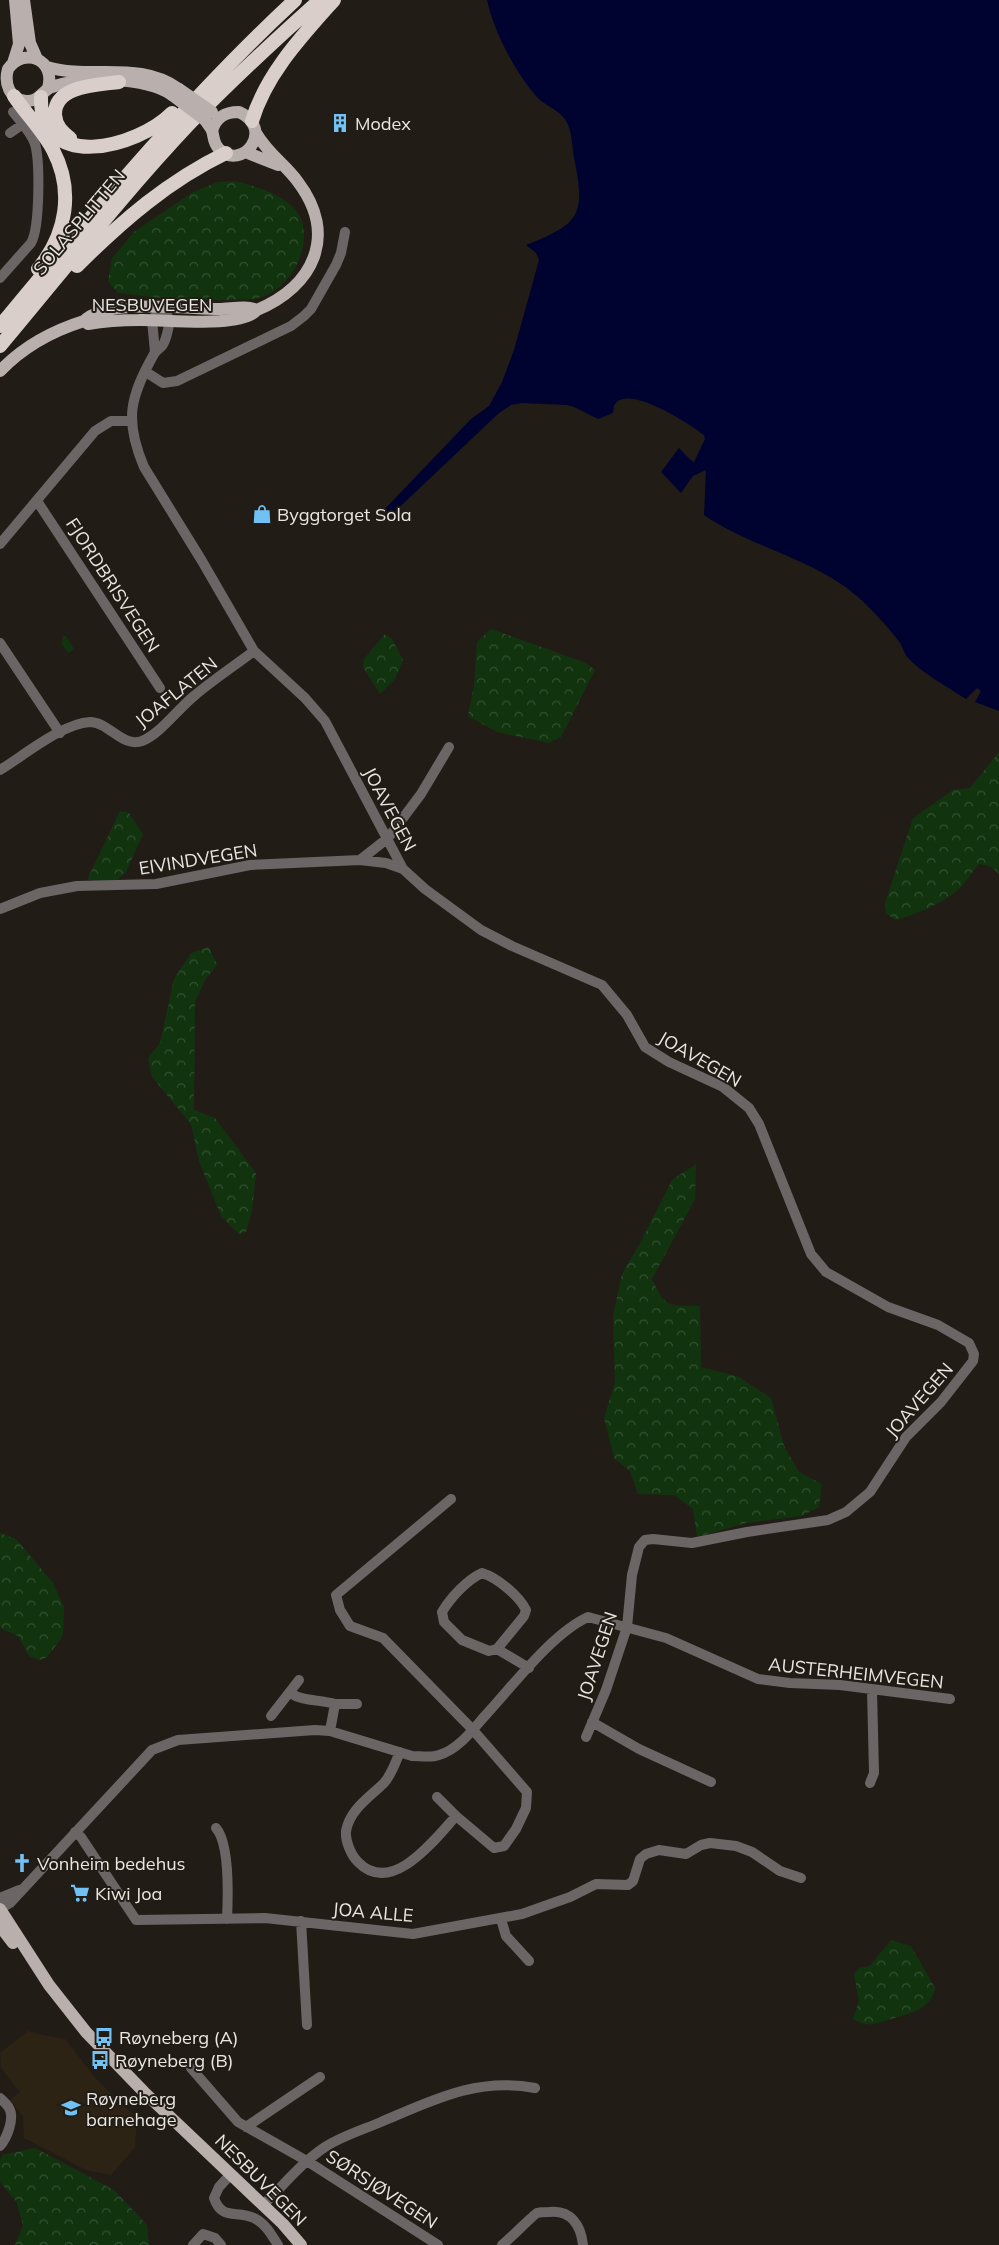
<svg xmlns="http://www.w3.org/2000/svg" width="999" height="2245" font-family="Mulish,sans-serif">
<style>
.education{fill:#2d2314}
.forest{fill:url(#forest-crowns)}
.green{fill:#11340f}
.water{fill:#00022f}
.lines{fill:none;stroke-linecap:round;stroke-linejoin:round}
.minor{stroke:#6b6665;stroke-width:10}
.major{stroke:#b9b0ad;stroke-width:12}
.highway{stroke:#d9cec9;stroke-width:14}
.major-bridge{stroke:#b9b0ad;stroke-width:12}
.labels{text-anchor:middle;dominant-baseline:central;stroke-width:4;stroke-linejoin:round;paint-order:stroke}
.poi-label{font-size:18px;fill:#eae7e2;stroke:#211d16;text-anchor:start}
.street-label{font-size:18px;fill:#eae7e2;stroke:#211d16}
</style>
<defs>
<pattern id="forest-crowns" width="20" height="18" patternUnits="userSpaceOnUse" patternTransform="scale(1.25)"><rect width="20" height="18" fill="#11340f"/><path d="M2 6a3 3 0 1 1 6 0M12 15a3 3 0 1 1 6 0" fill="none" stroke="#345132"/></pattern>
</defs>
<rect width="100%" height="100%" fill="#211d16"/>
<!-- education -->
<path class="education" d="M28,2031L38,2034L65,2039L97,2080L137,2118L135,2147L111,2175L86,2170L24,2138L23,2116L10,2100L20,2092L1,2068L0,2053Z"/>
<!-- forest -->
<path class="forest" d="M235,181C257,187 289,195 300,217C314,247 289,291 258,298C250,300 239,299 231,300C192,301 156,298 118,293L108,281L112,258L134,232L193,192L218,182Z
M491,629L586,663L595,670L561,737L549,743L497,732L468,716L474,685L477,642Z
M385,634L392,639L403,660L395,679L380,694L363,667L364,659Z
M999,752V874L991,867L979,864C972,872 966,882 959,889C945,902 913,916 895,920L886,913L885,903L913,818L953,790L970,788Z
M120,811L129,813L143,834L126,872L115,882L87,880Z
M209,947L217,965L205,980L195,1002L194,1110L215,1118L256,1173L252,1211L246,1232L239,1234L221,1216L199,1161L191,1124L152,1077L148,1058L160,1043L174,979L191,953Z
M696,1164L695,1199L652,1279C667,1310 668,1305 700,1306L701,1367L739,1377L771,1398L784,1446L799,1472L822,1484L819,1507L801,1516L746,1523L697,1537L693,1509L674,1495L638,1494L630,1471L614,1458L604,1418L615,1382L613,1316L622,1274L639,1245L672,1180Z
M0,1533L16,1539L53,1583L64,1607L63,1633L61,1639L47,1657L40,1660L29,1656L18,1636L0,1628Z
M891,1940L911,1946L935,1988C931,2009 911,2013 894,2018C877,2023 870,2029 853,2019L859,2001L854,1974L859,1968L870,1966Z
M35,2148L114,2190L147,2225L149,2245H15L23,2225L16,2201L0,2182V2160L2,2155Z"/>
<!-- green -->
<path class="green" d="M63,636H66L74,649L68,653L62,644Z"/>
<!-- water -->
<path class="water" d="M487,0H999V711L975,702L981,691L977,688L966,699C946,686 923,674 907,657C904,653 903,648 900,643C886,624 861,597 841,584C798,555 746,544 704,515L706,470L693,476L681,493L661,472L679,448C682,451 691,461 694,462L705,439L704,435C691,425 625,381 614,406C613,408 614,411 613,413L598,419L574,407L567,405L522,403L511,405L499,413L386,520L380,514L471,419L489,406L502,382L514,350L539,260L536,253L526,245C580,224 586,215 574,158C572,147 572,130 566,121C560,110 545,106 537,97C515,72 494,32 487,0Z"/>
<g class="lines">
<!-- minor -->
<path class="minor" d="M10,133L23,124
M0,278L31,243C40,228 40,161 35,144C31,132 21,122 13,112
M155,352L152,320L163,307L170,321C168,328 167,340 162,346C159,349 156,351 154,354C130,397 124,420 144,467L202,561L254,651L305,698L325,721L403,869L425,889L481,930L512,946L602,985L627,1015L645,1047L669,1062L723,1087L749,1108L759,1124L811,1254L826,1272L888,1307L938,1325L969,1343L974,1354L973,1361L941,1402L906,1437L870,1492L846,1512L828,1520L747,1532L692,1543L653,1539L645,1540L639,1547L632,1575L627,1627L606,1690L586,1737
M146,372L163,383L177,381L291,326L304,316L311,309L336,265L341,253L345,232
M37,501L160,688
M0,544L95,431L111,421H130
M0,643L60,733
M0,770C23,756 63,723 90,722C109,722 122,748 142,741C160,734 178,709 194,696C213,680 234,666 254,651
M360,860L388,838L421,794L449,747
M0,909L40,893L77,886L156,884L250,865L360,860L386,863L403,869
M482,1573C498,1578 519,1596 526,1610L524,1616L497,1649L489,1651L462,1640L444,1622L442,1612C451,1597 467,1580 482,1573Z
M497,1649L529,1668
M290,1693C304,1702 319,1699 335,1704L330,1731
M335,1704H357
M271,1716L299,1680
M592,1722L639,1749L711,1782
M400,1752C395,1763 392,1774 384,1783C370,1797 350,1809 346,1831C345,1841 351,1855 358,1862C392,1897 435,1839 456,1816L494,1848L504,1846L516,1829L526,1808L527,1792L473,1730L383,1638L350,1626L340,1610L336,1595L451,1499
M870,1783L874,1773L872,1690
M437,1797L456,1816
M216,1828C230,1844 228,1898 227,1919
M75,1832L81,1837L136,1920L265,1918L413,1934L522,1914L570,1897L596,1884L628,1885L633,1881L640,1859L646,1854L659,1850L686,1854L701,1845L710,1843L736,1846L752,1852L780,1871L801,1878
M0,1898L19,1890
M0,1909L10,1903L152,1750L178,1740L315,1730L330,1731L412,1756C421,1756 431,1758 439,1755C457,1750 472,1731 483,1718C512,1687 551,1634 588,1617L666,1638L758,1679L790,1683L840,1685L950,1699
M501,1919L506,1936L529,1961
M301,1921L307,2025
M191,2068L238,2122L307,2161L438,2245
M0,2098C3,2101 7,2104 9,2108C15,2118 7,2138 0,2146
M246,2127L320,2077
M230,2175L219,2187L214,2198C222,2221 236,2210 254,2218C266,2224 271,2234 278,2245
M263,2205C283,2186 301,2163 325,2147C342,2136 362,2130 381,2122C433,2100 477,2077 535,2088
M193,2245L203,2234L215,2238L221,2245
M502,2245C510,2239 532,2216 537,2213C540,2212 546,2212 549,2212C571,2209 581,2226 583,2245"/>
<!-- major -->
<path class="major" d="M24,0L30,43L37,59
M13,63L19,44L15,0
M47,67C91,80 139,60 179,89
M48,88C56,60 25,46 8,69C4,83 9,99 26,101C40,102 42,90 52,87C82,76 146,77 172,95
M205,120C207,123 210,127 212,130C214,137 213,143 219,149C242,172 276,129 239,112C225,112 216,117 212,131
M245,152L278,165
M84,321C105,298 189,309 219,309C231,309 246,305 257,310C314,286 338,235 298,182C285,164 269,155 256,133
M0,371C23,347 52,331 84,321L88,324C105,321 122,320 139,320C164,319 241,329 257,310
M0,1909L49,1985L86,2032L144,2092L283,2224L301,2245
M0,1926L13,1943"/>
<!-- highway -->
<path class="highway" d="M14,96C26,114 43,131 53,150C74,190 67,234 38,269
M41,97C39,173 137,148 172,113
M252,121C266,74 302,36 334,0
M70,138C62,132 56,126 55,115C54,85 98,85 119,82
M77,266C122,221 168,181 226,153
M0,326C94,213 187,100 295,0
M0,346C63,271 123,194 190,123C232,80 275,40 320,0"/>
<!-- major-bridge -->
<path class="major-bridge" d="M179,89L212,112
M172,95L205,120"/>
</g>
<!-- icons -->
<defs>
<g id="building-bare" transform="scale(1.5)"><path d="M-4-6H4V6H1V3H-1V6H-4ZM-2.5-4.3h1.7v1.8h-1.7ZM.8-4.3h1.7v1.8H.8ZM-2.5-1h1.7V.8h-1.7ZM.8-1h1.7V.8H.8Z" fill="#71c1f5" stroke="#211d16" stroke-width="2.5" paint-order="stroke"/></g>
<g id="shop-bare" transform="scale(1.5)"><path d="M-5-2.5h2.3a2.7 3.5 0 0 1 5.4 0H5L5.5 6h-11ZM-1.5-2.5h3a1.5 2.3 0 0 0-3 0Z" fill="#71c1f5" stroke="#211d16" stroke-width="2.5" paint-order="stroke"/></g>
<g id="church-bare" transform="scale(1.5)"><path d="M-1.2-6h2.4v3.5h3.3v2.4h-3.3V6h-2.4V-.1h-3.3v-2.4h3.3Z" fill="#71c1f5" stroke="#211d16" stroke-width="2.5" paint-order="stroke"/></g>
<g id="supermarket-bare" transform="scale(1.5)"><path d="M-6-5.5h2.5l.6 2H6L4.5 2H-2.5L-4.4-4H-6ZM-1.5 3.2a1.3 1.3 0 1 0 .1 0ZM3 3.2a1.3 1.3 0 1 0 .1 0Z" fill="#71c1f5" stroke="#211d16" stroke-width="2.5" paint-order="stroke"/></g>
<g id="bus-bare" transform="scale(1.5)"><path d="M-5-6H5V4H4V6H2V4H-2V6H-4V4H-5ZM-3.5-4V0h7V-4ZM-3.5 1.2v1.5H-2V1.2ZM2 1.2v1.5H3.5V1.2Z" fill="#71c1f5" stroke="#211d16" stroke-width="2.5" paint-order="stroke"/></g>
<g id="school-bare" transform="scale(1.5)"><path d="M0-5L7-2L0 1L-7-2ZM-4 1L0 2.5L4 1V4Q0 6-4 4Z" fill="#71c1f5" stroke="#211d16" stroke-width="2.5" paint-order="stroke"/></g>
</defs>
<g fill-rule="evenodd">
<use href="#building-bare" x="340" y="123"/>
<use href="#shop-bare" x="262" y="514"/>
<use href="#church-bare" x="22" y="1863"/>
<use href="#supermarket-bare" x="80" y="1893"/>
<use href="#bus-bare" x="104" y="2037"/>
<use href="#bus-bare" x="100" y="2060"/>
<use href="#school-bare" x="71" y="2108"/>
</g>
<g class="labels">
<!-- poi labels -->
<g class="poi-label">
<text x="355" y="123">Modex</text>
<text x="277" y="514">Byggtorget Sola</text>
<text x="37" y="1863">Vonheim bedehus</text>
<text x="95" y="1893">Kiwi Joa</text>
<text x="119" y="2037">Røyneberg (A)</text>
<text x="115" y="2060">Røyneberg (B)</text>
<text x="86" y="2098">Røyneberg<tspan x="86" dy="21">barnehage</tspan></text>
</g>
<!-- street labels -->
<g class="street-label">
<text transform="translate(79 222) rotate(-50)">SOLASPLITTEN</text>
<text x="152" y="304">NESBUVEGEN</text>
<text transform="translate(113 585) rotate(57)">FJORDBRISVEGEN</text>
<text transform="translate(176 692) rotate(-39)">JOAFLATEN</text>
<text transform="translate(390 809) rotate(62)">JOAVEGEN</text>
<text transform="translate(198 859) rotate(-9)">EIVINDVEGEN</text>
<text transform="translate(700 1059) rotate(30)">JOAVEGEN</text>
<text transform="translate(919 1400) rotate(-49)">JOAVEGEN</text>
<text transform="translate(597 1656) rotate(-72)">JOAVEGEN</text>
<text transform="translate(856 1673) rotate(6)">AUSTERHEIMVEGEN</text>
<text transform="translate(373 1912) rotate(5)">JOA ALLE</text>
<text transform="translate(261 2180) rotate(45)">NESBUVEGEN</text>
<text transform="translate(382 2189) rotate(33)">SØRSJØVEGEN</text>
</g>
</g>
</svg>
